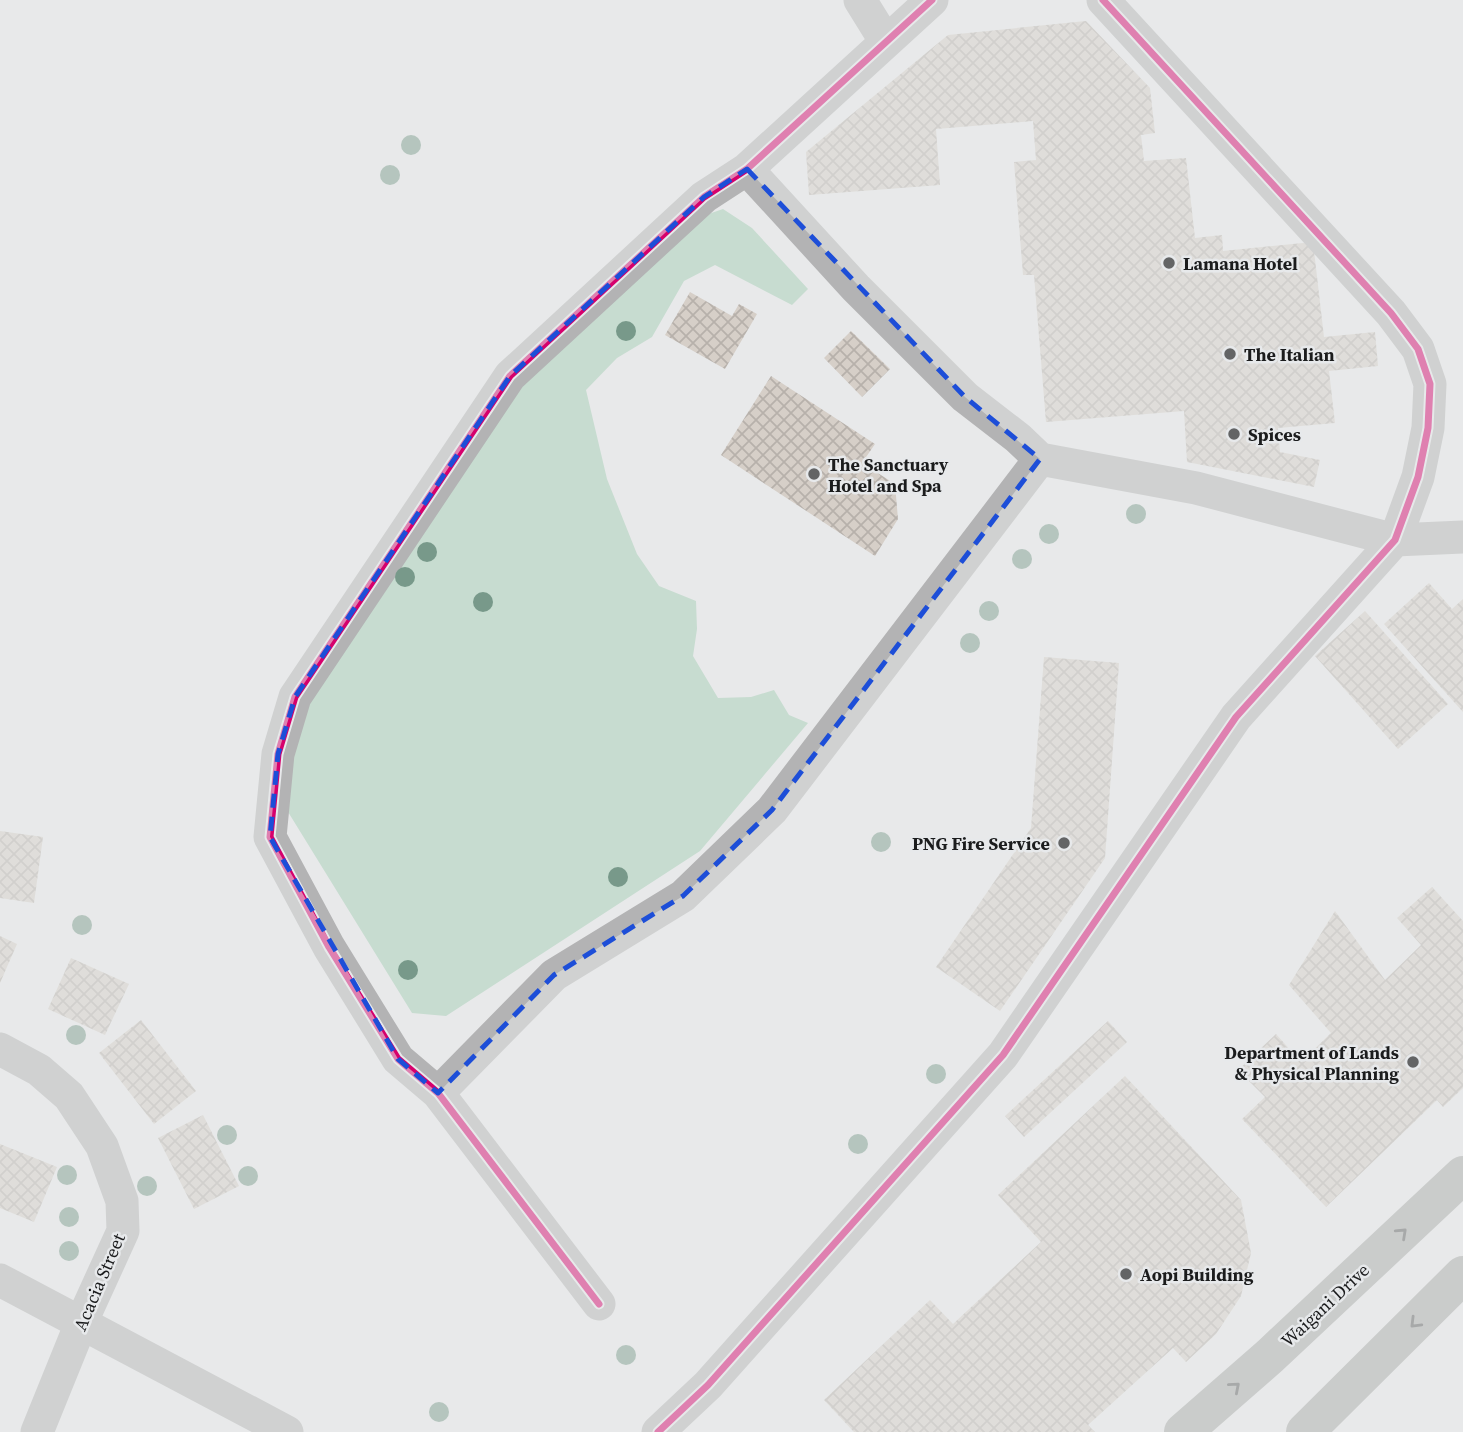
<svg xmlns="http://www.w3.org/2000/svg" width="1463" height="1432" font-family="'Source Serif 4',serif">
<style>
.grass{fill:#c7dcd0}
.building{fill:url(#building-cross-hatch)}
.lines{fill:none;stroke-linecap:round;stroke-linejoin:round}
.street{stroke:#b3b3b4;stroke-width:33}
.highway{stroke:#a7a8a7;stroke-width:38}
.cycleway-casing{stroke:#e7e9eb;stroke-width:11}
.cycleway{stroke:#d6006c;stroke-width:7}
.tree{fill:#78998a}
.oneway{stroke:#5a5b5b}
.marked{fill:none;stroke:#1d4ed8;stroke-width:5;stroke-dasharray:14 9;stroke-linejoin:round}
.poi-dot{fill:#636465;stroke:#e7e9eb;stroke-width:2.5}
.labels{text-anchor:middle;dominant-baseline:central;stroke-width:5;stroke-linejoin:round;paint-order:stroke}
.poi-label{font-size:18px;font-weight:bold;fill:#1b1c1d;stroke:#e7e9eb;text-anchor:start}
.street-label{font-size:18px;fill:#1b1c1d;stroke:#e7e9eb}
</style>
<defs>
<pattern id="building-cross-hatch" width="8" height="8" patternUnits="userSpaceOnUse" patternTransform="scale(1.75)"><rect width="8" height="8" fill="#d6cfc8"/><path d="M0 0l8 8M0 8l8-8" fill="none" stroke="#b7b1ab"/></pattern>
</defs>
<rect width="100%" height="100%" fill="#e8e9ea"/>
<!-- grass -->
<path class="grass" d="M723,209L752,228L808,289L792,305L715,265L684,281L652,337L617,358L586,390L607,479L637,554L659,586L696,601L697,629L693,656L718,698L751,697L774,690L789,715L808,723L700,851L446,1016L412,1013L277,794L297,705L514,378L694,219Z"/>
<!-- building -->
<path class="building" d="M1086,21L1150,88L1155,133L1141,135L1144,161L1186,158L1195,238L1222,235L1223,251L1313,242L1324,337L1375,332L1378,366L1329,371L1335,423L1278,428L1280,452L1320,460L1314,487L1187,462L1184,411L1046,422L1034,275H1023L1014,162L1036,160L1033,121L936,129L940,185L809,195L806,152L948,35Z
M690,292L732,316L739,304L757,314L725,369L665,335Z
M851,331L890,369L862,397L824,358Z
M771,376L875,444L862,463L895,484L898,519L875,556L721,455Z
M1429,583L1452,609L1463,599V712L1384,624Z
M1365,611L1448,704L1398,749L1315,656Z
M1044,657L1119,663L1105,858L1000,1011L936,967L1031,828Z
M0,831L43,837L34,903L0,898Z
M1432,887L1463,921V1088L1443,1107L1437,1100L1326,1207L1242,1119L1265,1097L1238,1070L1276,1034L1301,1062L1331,1033L1289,985L1335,911L1385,980L1421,945L1397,918Z
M0,936L17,944L0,983Z
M71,958L129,984L105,1035L48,1009Z
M141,1020L196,1091L154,1124L99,1053Z
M1108,1021L1127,1042L1024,1137L1005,1116Z
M1125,1076L1241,1200L1251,1253L1241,1296L1216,1334L1186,1362L1173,1348L1088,1425L1095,1432H854L824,1400L930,1300L953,1324L1041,1242L998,1195Z
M203,1115L239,1186L194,1209L158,1138Z
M0,1144L57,1167L34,1222L0,1208Z"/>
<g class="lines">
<!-- street -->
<path class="street" d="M860,0L886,42
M747,169L856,288L965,397L1018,438L1040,459L1196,488L1395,540L1463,537
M0,1049L39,1070L69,1096L102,1146L122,1201L123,1231L82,1321L37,1432
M438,1093L554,975L683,896L772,810L1040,459
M0,1280L287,1432
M599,1304L438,1093L398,1059L329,947L270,837L278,754L295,697L510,376L704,197L747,169L932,0
M658,1432L708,1385L1003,1055L1236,717L1395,540L1418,477L1428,428L1430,384L1418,349L1391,313L1103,0"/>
<!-- highway -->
<path class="highway" d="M1183,1432L1270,1356L1463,1175
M1305,1432L1463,1275"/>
<!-- cycleway casing -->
<g class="cycleway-casing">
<path id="cycleway" d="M599,1304L438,1093L398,1059L329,947L270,837L278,754L295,697L510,376L704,197L747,169L932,0
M658,1432L708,1385L1003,1055L1236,717L1395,540L1418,477L1428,428L1430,384L1418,349L1391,313L1103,0"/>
</g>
<!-- cycleway -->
<use href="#cycleway" class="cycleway"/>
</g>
<!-- trees -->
<g class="tree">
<circle cx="411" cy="145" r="10"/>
<circle cx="390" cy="175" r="10"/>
<circle cx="626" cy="331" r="10"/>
<circle cx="1136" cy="514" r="10"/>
<circle cx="1049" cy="534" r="10"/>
<circle cx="427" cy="552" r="10"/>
<circle cx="1022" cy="559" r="10"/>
<circle cx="405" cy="577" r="10"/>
<circle cx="483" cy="602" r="10"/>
<circle cx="989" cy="611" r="10"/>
<circle cx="970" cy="643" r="10"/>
<circle cx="881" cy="842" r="10"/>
<circle cx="618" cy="877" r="10"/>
<circle cx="82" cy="925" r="10"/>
<circle cx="408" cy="970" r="10"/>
<circle cx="76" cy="1035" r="10"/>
<circle cx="936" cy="1074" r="10"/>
<circle cx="227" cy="1135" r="10"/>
<circle cx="858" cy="1144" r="10"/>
<circle cx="67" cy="1175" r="10"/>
<circle cx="248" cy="1176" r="10"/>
<circle cx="147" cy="1186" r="10"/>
<circle cx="69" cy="1217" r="10"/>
<circle cx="69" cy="1251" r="10"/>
<circle cx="626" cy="1355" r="10"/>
<circle cx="439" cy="1412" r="10"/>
</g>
<!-- one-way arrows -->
<defs><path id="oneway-chevron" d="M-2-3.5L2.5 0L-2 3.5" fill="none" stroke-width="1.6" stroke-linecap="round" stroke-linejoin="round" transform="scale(1.75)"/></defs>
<g class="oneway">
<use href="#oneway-chevron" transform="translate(1402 1233) rotate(-43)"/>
<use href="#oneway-chevron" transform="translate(1415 1323) rotate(135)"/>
<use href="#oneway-chevron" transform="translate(1235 1387) rotate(-41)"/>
</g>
<!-- marked area -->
<path d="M0 0H1463V1432H0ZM747,169L965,397L1040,459L772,810L683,896L554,975L438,1093L398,1059L270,837L278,754L295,697L510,376L704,197Z" fill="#e8e9ea" fill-opacity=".55" fill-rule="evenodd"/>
<path class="marked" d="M747,169L965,397L1040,459L772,810L683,896L554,975L438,1093L398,1059L270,837L278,754L295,697L510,376L704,197Z"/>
<!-- markers -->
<g class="poi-dot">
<circle cx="1169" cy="263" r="7"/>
<circle cx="1230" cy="354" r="7"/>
<circle cx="1234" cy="434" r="7"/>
<circle cx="814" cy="474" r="7"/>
<circle cx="1064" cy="843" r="7"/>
<circle cx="1413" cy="1062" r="7"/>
<circle cx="1126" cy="1274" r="7"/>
</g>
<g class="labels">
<!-- poi labels -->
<g class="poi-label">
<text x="1183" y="263">Lamana Hotel</text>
<text x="1244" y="354">The Italian</text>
<text x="1248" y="434">Spices</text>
<text x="828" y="464">The Sanctuary<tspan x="828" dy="21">Hotel and Spa</tspan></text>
<text x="1050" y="843" text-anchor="end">PNG Fire Service</text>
<text x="1399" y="1052" text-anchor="end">Department of Lands<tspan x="1399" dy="21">&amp; Physical Planning</tspan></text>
<text x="1140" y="1274">Aopi Building</text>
</g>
<!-- street labels -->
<g class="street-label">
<text transform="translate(99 1282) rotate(-67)">Acacia Street</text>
<text transform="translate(1325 1305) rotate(-43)">Waigani Drive</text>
</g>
</g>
</svg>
